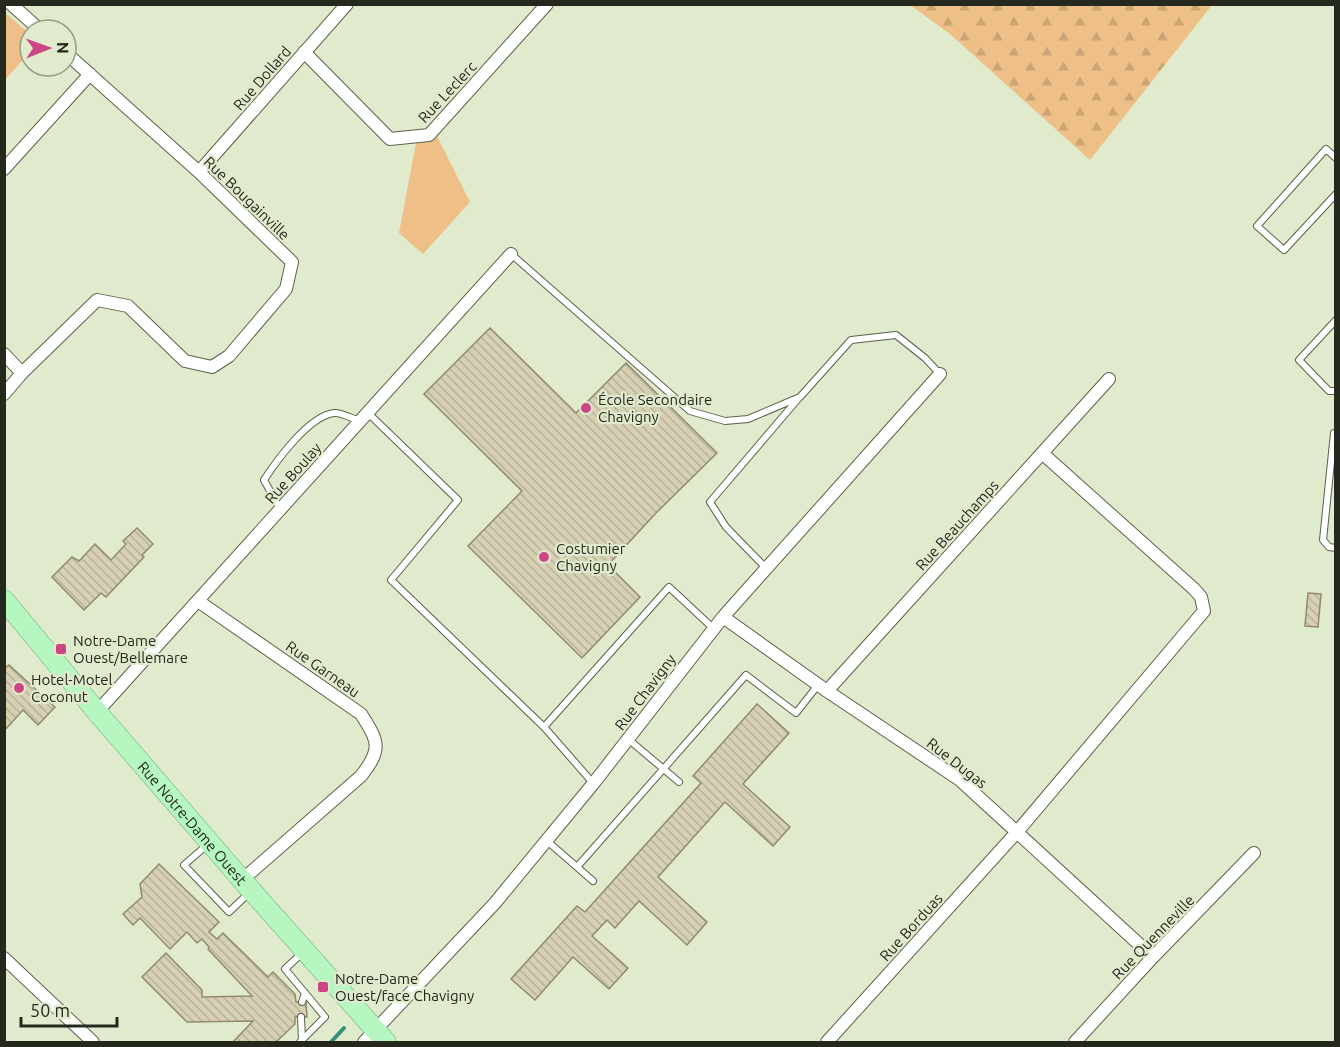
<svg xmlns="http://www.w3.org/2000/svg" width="1340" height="1047" font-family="Ubuntu,sans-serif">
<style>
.forest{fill:url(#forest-firs)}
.green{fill:#eec088}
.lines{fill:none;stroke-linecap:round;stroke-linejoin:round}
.stream{stroke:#349279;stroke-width:4}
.building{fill:url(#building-back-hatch);stroke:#908a6e;stroke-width:1.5}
.lane-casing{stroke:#5a6249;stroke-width:8}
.street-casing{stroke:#5a6249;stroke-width:14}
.primary-casing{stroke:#64ab6c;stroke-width:21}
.lane{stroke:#fff;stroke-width:6}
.street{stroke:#fff;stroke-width:12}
.primary{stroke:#b6f7c1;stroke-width:20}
.poi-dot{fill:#cd4584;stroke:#e0eacd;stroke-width:2}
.labels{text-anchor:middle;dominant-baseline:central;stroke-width:4.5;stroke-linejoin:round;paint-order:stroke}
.street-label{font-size:15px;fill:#24281d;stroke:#e0eacd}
.poi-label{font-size:15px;fill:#24281d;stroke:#e0eacd;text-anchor:start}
</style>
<defs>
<pattern id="forest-firs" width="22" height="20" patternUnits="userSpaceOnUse" patternTransform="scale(1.5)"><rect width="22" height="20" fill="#eec088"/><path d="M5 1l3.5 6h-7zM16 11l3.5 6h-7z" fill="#cca575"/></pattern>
<pattern id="building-back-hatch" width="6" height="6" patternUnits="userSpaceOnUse" patternTransform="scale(1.5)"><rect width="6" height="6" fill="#d7d0b3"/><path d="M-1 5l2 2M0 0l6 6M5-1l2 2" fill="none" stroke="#b8b39a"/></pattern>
</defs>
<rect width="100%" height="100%" fill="#e0eacd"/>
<!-- forest -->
<path class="forest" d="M910,5H1212L1090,160L950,34Z"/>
<!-- green -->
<path class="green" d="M4,12L30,34V52L5,80Z
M437,136L470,202L423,254L399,233L416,143Z"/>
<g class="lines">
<!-- stream -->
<path class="stream" d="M331,1042L344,1028"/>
</g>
<!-- building -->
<path class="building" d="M490,328L576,413L626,363L717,453L656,513L608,565L640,597L582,658L468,546L522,491L424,394Z
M137,528L153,544L142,555L144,557L106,597L101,593L84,610L52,577L72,557L79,561L95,544L111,560L126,544L123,541Z
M1308,593L1321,594L1318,627L1305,626Z
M9,665L55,707L38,725L23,710L4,731V669Z
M757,704L789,733L743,784L790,827L773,846L725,802L658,877L707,922L687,945L639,901L615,928L607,920L592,936L628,968L609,989L573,957L535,1000L511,979L577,906L585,912L701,783L693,776Z
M159,864L219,922L209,932L217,939L223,933L268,977L273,972L295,994L296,1002H306L307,1017H295V1024L276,1042H233L253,1021L187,1022L142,977L166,953L202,990V997L252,996L208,949L209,947L202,939L197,943L187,932L170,949L140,918L133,925L123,914L142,897L140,884Z"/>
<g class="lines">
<!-- lane casing -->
<g class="lane-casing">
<path id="lane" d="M1336,158L1326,149L1257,226L1284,250L1336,194
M511,254L690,411L725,421L748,419L800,397L851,340L896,335L925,358L940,374
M1336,320L1299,360L1329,391H1336
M368,413L458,500L391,580L544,727L593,783
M1336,433H1334L1323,540L1329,547L1336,548
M280,509L264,480C277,460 309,416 334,413C341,412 353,419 360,421
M767,569L726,527L710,502L798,399
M544,727L669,587L714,629
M628,739L679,782
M547,841L577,867L746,675L796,713L818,685
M207,845L184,865L229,912L249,893
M577,867L593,881
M302,1002L305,993
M301,1017L302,1040
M300,1042L325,1017L285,969L302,953"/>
</g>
<!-- street casing -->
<g class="street-casing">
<path id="street" d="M11,4L40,30
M304,52L390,139L429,135L547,4
M4,169L90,74
M199,172L347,4
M4,354L22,373
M4,394L22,373L97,300L128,306L185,361L212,367L229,356L286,289L292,262L199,172L66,53
M198,601L361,714C379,742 382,749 361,776L242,880
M723,617L827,691L960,780L1153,957
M827,691L1109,379
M97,712L511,254
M4,958L93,1042
M364,1042L495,903L593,784L723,617L940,374
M827,1042L1017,832L1204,611L1201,597L1194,589L1042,453
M1075,1042L1153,957L1254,853"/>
</g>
<!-- primary casing -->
<g class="primary-casing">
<g id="primary">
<path id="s1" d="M4,600L97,712L242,880L386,1042"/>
</g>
</g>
<!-- lane -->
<use href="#lane" class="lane"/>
<!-- street -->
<use href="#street" class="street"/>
<!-- primary -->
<use href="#primary" class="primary"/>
</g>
<!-- markers -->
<g class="poi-dot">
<circle cx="586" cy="408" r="6"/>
<circle cx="544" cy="557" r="6"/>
<rect x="55" y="643" width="12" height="12" rx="3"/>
<circle cx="19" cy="688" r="6"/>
<rect x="317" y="981" width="12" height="12" rx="3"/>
</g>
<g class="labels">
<!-- street labels -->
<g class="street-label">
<text transform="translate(262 78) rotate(-49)">Rue Dollard</text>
<text transform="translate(447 92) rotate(-47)">Rue Leclerc</text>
<text transform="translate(247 198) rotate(44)">Rue Bougainville</text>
<text transform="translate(293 473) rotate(-48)">Rue Boulay</text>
<text transform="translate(957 525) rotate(-48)">Rue Beauchamps</text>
<text transform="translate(323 669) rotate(35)">Rue Garneau</text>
<text transform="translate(645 692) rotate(-53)">Rue Chavigny</text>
<text transform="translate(957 763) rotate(38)">Rue Dugas</text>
<text stroke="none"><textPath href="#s1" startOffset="292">Rue Notre-Dame Ouest</textPath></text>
<text transform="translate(911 927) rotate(-48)">Rue Borduas</text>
<text transform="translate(1153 937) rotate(-46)">Rue Quenneville</text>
</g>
<!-- poi labels -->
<g class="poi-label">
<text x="598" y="399">École Secondaire<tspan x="598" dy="17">Chavigny</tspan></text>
<text x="556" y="548">Costumier<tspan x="556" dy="17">Chavigny</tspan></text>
<text x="73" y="640">Notre-Dame<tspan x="73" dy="17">Ouest/Bellemare</tspan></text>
<text x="31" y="679">Hotel-Motel<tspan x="31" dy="17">Coconut</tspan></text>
<text x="335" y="978">Notre-Dame<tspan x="335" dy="17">Ouest/face Chavigny</tspan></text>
</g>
</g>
<!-- border -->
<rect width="1340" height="1047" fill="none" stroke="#24281d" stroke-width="12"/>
<!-- north arrow -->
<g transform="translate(48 48) rotate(89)"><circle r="28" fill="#e0eacd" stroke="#959c87" stroke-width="1.5"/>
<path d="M0-4.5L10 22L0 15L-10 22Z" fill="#cd4584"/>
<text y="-9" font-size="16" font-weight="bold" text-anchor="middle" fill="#24281d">N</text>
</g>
<!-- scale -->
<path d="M21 1017v9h96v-9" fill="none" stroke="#24281d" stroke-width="3"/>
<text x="30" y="1017" font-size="18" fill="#24281d" stroke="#e0eacd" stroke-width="4.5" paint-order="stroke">50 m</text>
</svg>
